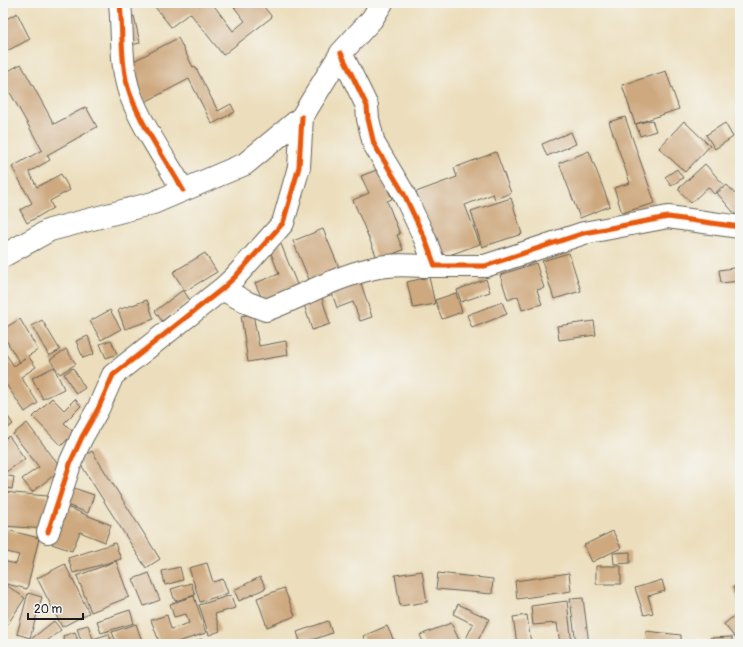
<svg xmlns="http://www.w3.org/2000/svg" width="743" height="647" font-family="Pangolin,sans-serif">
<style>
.building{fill:#cea97f}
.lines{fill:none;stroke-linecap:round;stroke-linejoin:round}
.minor-casing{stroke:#656054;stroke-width:24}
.minor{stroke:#fff;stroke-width:22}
.cycleway-casing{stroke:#f6f6f2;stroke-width:8}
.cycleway{stroke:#e8590c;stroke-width:5}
</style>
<rect width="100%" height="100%" fill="#f6f6f2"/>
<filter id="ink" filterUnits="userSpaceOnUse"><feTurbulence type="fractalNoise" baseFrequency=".025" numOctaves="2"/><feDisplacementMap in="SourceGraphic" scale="8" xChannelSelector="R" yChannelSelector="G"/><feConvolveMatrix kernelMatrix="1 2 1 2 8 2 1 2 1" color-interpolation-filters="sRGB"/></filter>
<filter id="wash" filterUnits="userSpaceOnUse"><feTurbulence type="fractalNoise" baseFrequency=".012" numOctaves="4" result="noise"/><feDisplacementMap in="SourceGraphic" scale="16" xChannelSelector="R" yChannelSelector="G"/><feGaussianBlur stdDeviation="0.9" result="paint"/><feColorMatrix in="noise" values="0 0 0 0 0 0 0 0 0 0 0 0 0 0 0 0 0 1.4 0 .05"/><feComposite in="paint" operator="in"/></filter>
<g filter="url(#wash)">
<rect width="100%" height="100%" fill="#ecdebc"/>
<g id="blocks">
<!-- building -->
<path class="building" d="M160,3H197L199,6L203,3H212L233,31L245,21L231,3H261L272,17L223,55L190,13L171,27L155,7Z
M17,13L30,39L3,53V21Z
M134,16L140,43L127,46L121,19Z
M178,38L193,67L195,66L218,111L231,104L235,112L212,124L189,79L145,102L126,65Z
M21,64L54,124L86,107L97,127L47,155L50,160L29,172L37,187L61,174L70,190L50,201L53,208L27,223L20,210L32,203L12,167L42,150L3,80V74Z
M666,71L679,109L635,124L622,85Z
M625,117L655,203L622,213L614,188L630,183L609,122Z
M652,120L656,131L640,136L636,124Z
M684,121L710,146L685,172L659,148Z
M725,123L733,137L715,149L706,135Z
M571,132L576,144L547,156L542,144Z
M589,151L610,206L580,218L559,163Z
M496,152L511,193L495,199L493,194L465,205L480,244L441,258L416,192L457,177L454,168Z
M705,164L724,185L714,194L708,187L691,203L678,189Z
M379,169L392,199L387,201L400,234L397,235L403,250L378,260L353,200L369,193L361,176Z
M677,169L683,178L671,186L665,177Z
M727,185L740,199V220L717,193Z
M511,198L522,234L482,247L471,211Z
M323,229L340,270L310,282L293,241Z
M281,244L298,287L263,301L255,283L279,274L269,248Z
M205,253L217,272L185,291L173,272Z
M569,253L581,291L554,299L542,261Z
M536,263L544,288L537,290L542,304L522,310L518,296L508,300L500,275Z
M740,267V281L721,283L719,270Z
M359,277L372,317L360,321L353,302L337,308L330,287Z
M429,277L435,304L413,308L407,282Z
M486,279L490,292L461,302L457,290Z
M183,290L190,300L162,321L155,311Z
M320,292L330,324L312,330L302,298Z
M456,293L462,312L442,319L435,300Z
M147,300L154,319L125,329L118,310Z
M502,302L507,314L472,328L467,315Z
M110,310L121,329L101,340L90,321Z
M253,314L259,346L286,341L288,355L248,362L241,316Z
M20,319L38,350L28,356L36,367L21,377L38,403L25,412L3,380V350L14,366L25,359L19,362L3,335V329Z
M42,320L60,350L49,356L32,326Z
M594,321L596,335L559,340L557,326Z
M88,336L94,354L83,358L76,341Z
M111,340L117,354L106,358L100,344Z
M66,349L76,364L60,374L50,360Z
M54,367L64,389L43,399L32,378Z
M73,368L85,388L76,394L64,374Z
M52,398L64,410L75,399L81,406L64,423L74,433L61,446L33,417Z
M3,410L13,424L3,432Z
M27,423L62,469L32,492L22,479L39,467L13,434Z
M9,436L25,459L3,474V440Z
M92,451L160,559L146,568L78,460Z
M3,475L14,477L12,489L3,487Z
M71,487L94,495L88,513L64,504Z
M3,492L47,496L45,529L3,526Z
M67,507L111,525L105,542L80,532L72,551L52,544Z
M3,529L39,538L27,589L3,583V561L16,564L19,555L3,551Z
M613,531L621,548L592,562L584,545Z
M115,543L121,559L73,573L68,558Z
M630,552V563L614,564L613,553Z
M116,561L129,597L91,612L77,576Z
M207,563L213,582L223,579L228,593L200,602L189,568Z
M65,564L89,613L62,627L37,578Z
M596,566H621V584H596Z
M180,567L183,580L165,585L162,571Z
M422,571L427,602L400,606L395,575Z
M149,573L160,600L144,606L133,579Z
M438,573L493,579L492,594L436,589Z
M569,573L571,591L517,599L515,581Z
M260,577L266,588L239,601L234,590Z
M662,580L665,591L648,596L653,613L644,615L635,588Z
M191,583L195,595L175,601L171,589Z
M740,584V605L733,587Z
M6,585L25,598L3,631V590Z
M284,588L295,616L267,627L257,598Z
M28,593L42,597L30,638L17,634Z
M231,595L235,608L215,614L220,631L209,635L199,605Z
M194,596L206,633L171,644H160L151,620L167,615L171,629L189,623L186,614L174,617L170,604Z
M583,598L589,644H576L570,599Z
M567,601L572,644H560L557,623L533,625L531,606Z
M458,604L489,619L476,644L464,643L473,624L453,614Z
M130,610L134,623L101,633L97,621Z
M527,615L531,644H517L513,617Z
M734,616L740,624V644L724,624Z
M54,621L61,630L43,644H33L30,640Z
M328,621L332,633L301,644L297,632Z
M451,623L461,644H424L420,635Z
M136,624L143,644H117L112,632Z
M88,625L93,639L109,634L112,644H82L77,628Z
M387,626L395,643L366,644L363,636Z
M646,631L681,635V644H645Z
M75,632L79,644H65L63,636Z
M732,637V644H711L710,638Z
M202,639L204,644H188Z"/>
</g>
</g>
<g filter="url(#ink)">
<use href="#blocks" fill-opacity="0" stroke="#656054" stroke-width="1"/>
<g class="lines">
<!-- minor casing -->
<g class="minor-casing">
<path id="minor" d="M120,3C123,32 120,66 130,94C143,128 165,159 183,190
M341,53L367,106L368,119L374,144L404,194L425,239L435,266H485L584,233L668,217L740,227
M3,256L50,230L153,203L245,164L302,117L341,53L372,19L382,3
M222,289L248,303L266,310C301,297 333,278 370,269C390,263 414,266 435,266
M48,532L71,461L82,437L98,409L113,375L222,289L235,277L283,223L299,167L302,117"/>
</g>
<!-- minor -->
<use href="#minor" class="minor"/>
<!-- cycleway casing -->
<g class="cycleway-casing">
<path id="cycleway" d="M120,3C123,32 120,66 130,94C143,128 165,159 183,190
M341,53L367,106L368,119L374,144L404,194L425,239L435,266H485L584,233L668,217L740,227
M48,532L71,461L82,437L98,409L113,375L222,289L235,277L283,223L299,167L302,117"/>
</g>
<!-- cycleway -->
<use href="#cycleway" class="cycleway"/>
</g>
</g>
<!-- margin -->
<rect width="743" height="647" fill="none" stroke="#f6f6f2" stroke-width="16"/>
<!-- scale -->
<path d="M28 613v6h55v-6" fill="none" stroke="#1c1c1c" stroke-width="2"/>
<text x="34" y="613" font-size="12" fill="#1c1c1c" stroke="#f6f6f2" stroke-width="3" paint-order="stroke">20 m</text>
</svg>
